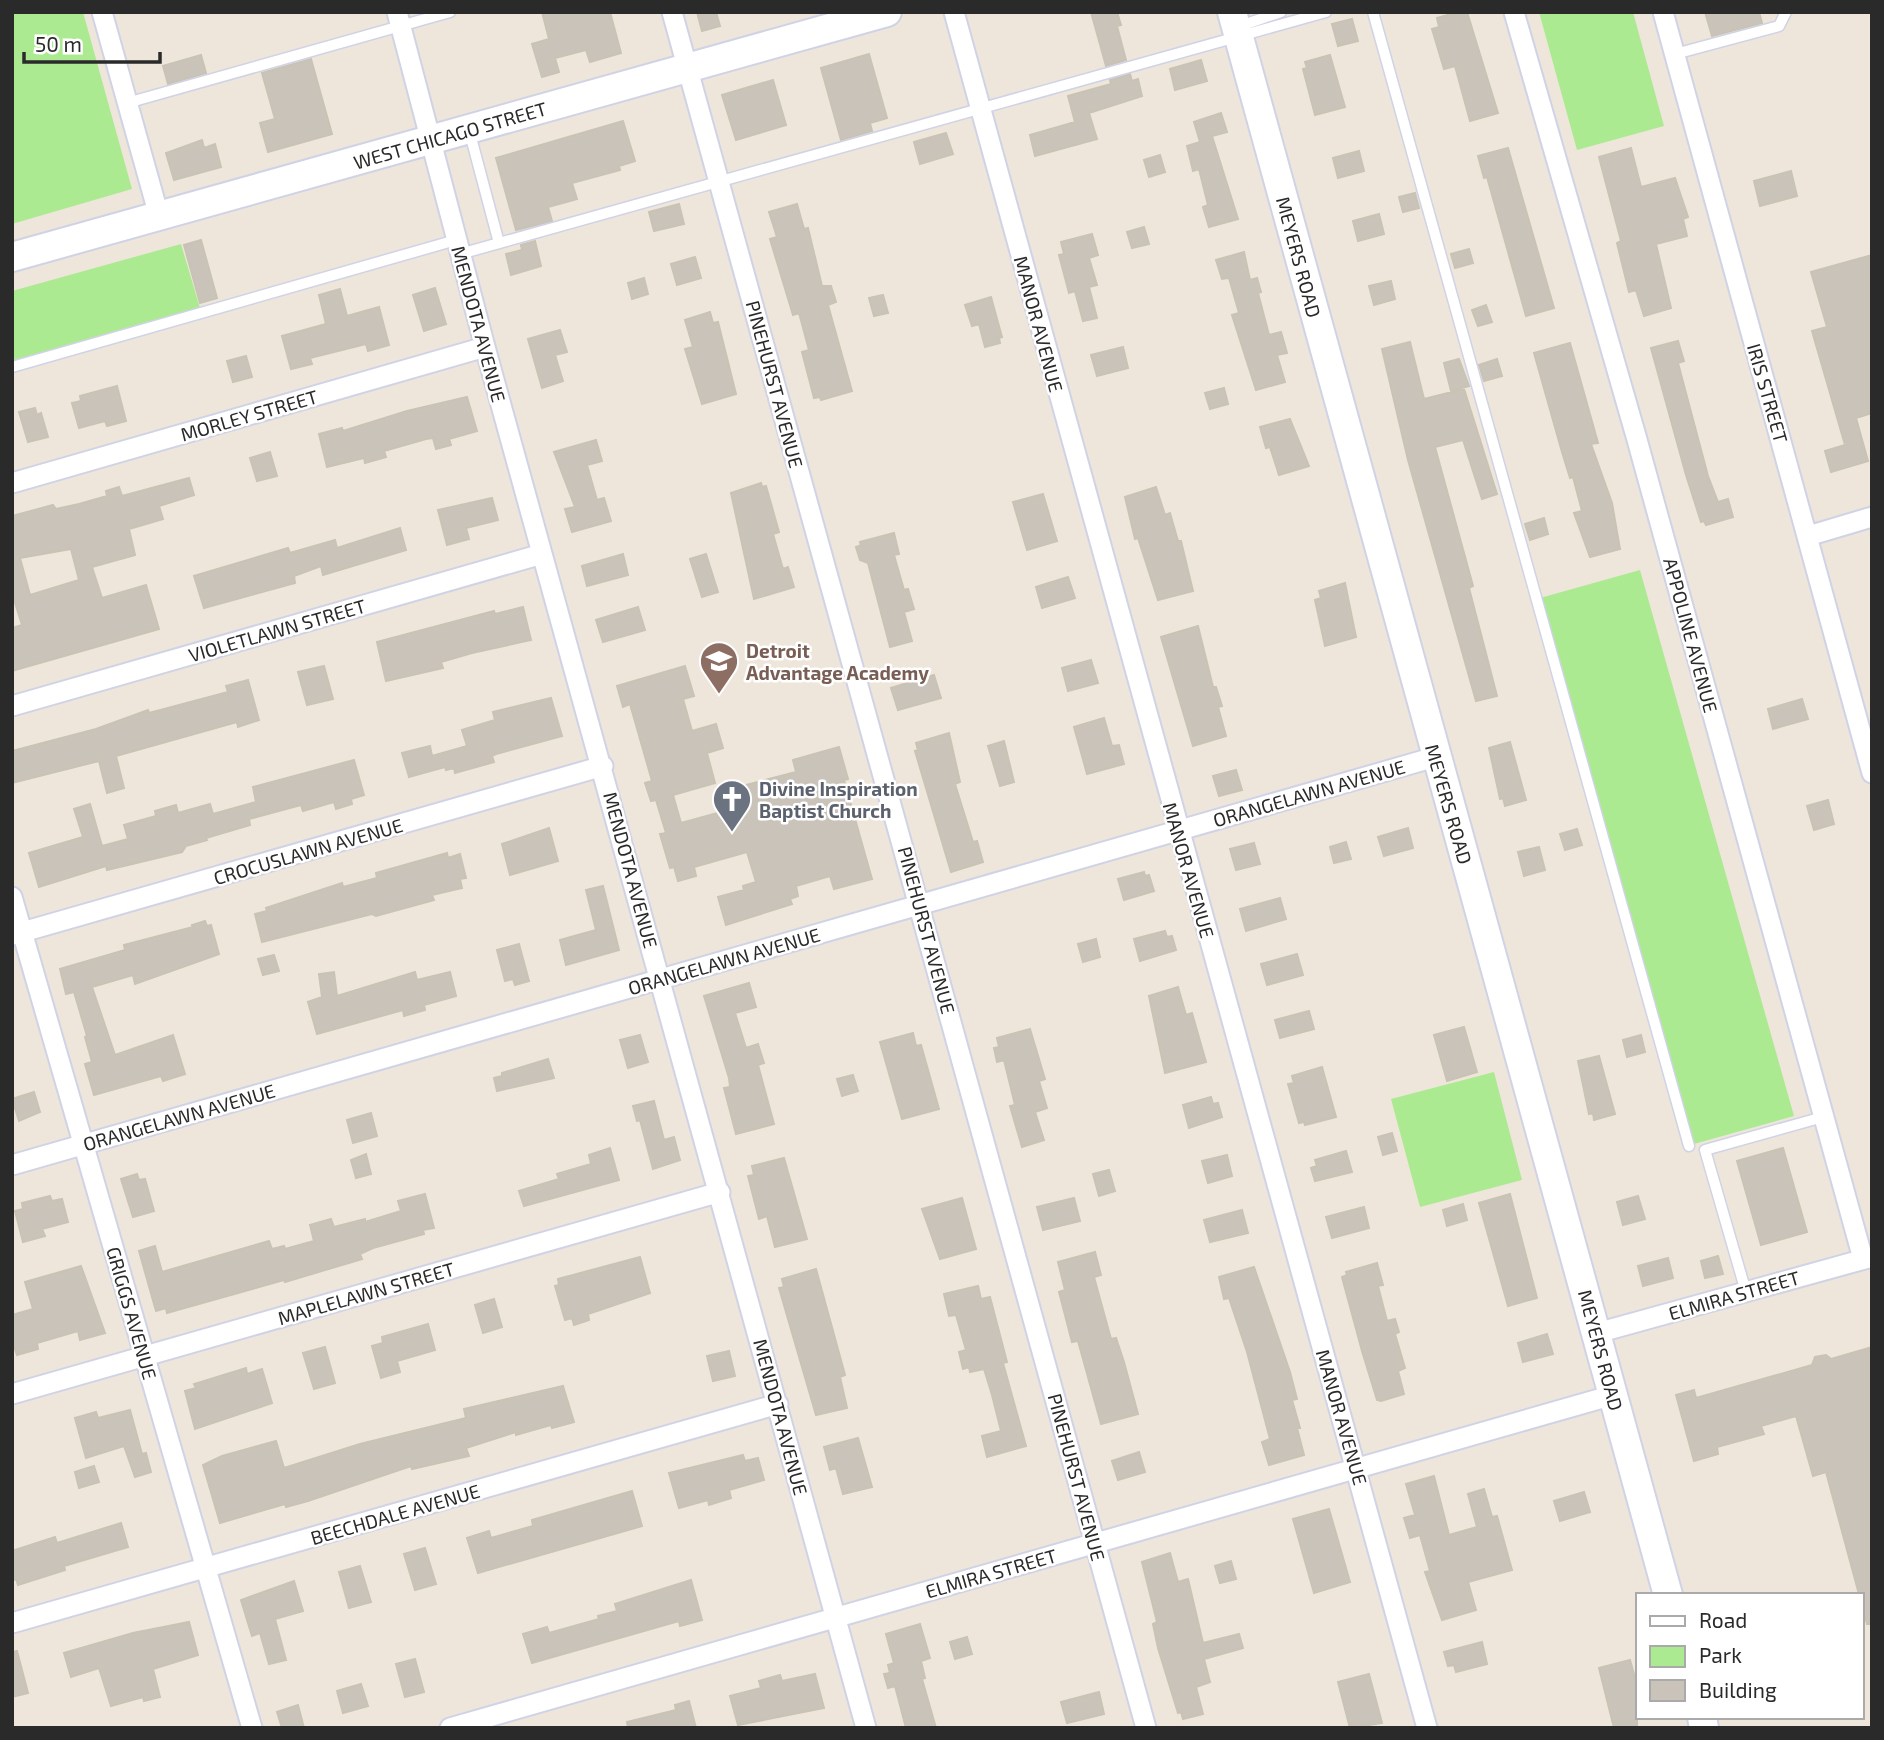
<svg xmlns="http://www.w3.org/2000/svg" width="1884" height="1740" font-family="'Exo 2',sans-serif">
<style>
.green{fill:#acea91}
.building{fill:#c9c3ba;stroke:#c9c3b4;stroke-width:2;fill-rule:evenodd}
.lines{fill:none;stroke-linecap:round;stroke-linejoin:round}
.lane-casing{stroke:#d0d3e5;stroke-width:13}
.street-casing{stroke:#d0d3e5;stroke-width:23}
.secondary-casing{stroke:#d0d3e5;stroke-width:32}
.lane{stroke:#fff;stroke-width:10}
.street{stroke:#fff;stroke-width:19}
.secondary{stroke:#fff;stroke-width:28}
.labels{text-anchor:middle;dominant-baseline:central;stroke-width:5;stroke-linejoin:round;paint-order:stroke}
.street-label{font-size:19px;fill:#2a2a2a;stroke:#fff}
.education-label{font-size:19px;font-weight:bold;fill:#785e54;stroke:#fff;text-anchor:start}
.worship-label{font-size:19px;font-weight:bold;fill:#5b616d;stroke:#fff;text-anchor:start}
</style>
<rect width="100%" height="100%" fill="#eee6db"/>
<!-- green -->
<path class="green" d="M12,12H83L132,189L12,224Z
M1539,12H1633L1664,126L1577,150Z
M181,244L200,308L12,362V291Z
M1640,570L1794,1116L1694,1144L1540,598Z
M1494,1072L1522,1180L1420,1207L1391,1099Z"/>
<!-- building -->
<path class="building" d="M542,12H610L621,53L590,62L586,50L555,58L559,72L542,77L532,44L549,39Z
M697,12H716L720,26L702,31Z
M1091,12H1117L1121,25L1117,26L1126,60L1106,66Z
M1458,12H1467L1498,113L1470,121L1455,66L1444,69L1432,29L1439,27L1437,18Z
M1705,12H1759L1762,23L1712,36Z
M1352,19L1358,41L1338,46L1332,24Z
M869,54L887,118L870,123L872,131L841,140L821,68Z
M201,55L206,73L168,84L163,66Z
M1330,55L1345,107L1315,115L1303,69L1307,68L1305,62Z
M311,59L332,134L268,152L260,123L275,119L262,73Z
M1201,60L1207,81L1175,90L1170,69Z
M1130,74L1132,81L1138,79L1142,96L1089,113L1097,139L1035,156L1030,135L1075,122L1068,96L1111,84L1110,80Z
M773,80L786,125L736,140L722,95Z
M1221,113L1227,132L1212,136L1238,219L1209,227L1203,207L1208,205L1199,169L1193,171L1187,146L1200,142L1194,122Z
M623,121L635,161L619,166L620,170L572,183L577,199L548,207L552,221L516,230L496,158Z
M946,133L953,154L920,164L914,142Z
M202,140L204,148L215,144L221,167L174,180L166,153Z
M1508,148L1554,308L1526,316L1487,177L1484,178L1478,156Z
M1631,148L1641,187L1675,178L1688,217L1683,219L1687,236L1656,244L1671,308L1644,316L1636,290L1629,292L1617,243L1621,241L1599,157Z
M1359,151L1364,171L1338,178L1333,158Z
M1160,155L1165,172L1149,177L1144,160Z
M1791,171L1797,196L1760,206L1754,181Z
M1415,193L1419,208L1403,212L1399,197Z
M679,204L684,224L654,231L649,212Z
M797,204L804,229L808,228L822,286H831L836,302L828,305L852,391L821,400L820,397L814,398L802,352L809,350L799,313L793,315L770,239L777,237L769,212Z
M1379,214L1384,234L1358,241L1353,221Z
M1144,227L1149,244L1132,248L1127,232Z
M1092,234L1098,255L1089,258L1097,285L1089,287L1097,318L1083,321L1075,291L1069,293L1059,255L1064,254L1061,242Z
M201,240L217,298L200,303L184,245Z
M535,241L541,266L511,275L506,254L522,250L521,245Z
M1469,249L1473,263L1455,268L1451,254Z
M1244,252L1250,280L1257,278L1261,292L1258,293L1269,335L1281,332L1287,353L1277,355L1285,382L1256,390L1232,315L1239,313L1229,278L1222,279L1216,260Z
M1872,255V413L1856,418L1868,461L1831,472L1825,451L1845,445L1812,331L1827,327L1811,272Z
M695,257L701,278L677,285L671,264Z
M644,278L648,294L632,299L628,283Z
M1391,281L1395,299L1374,305L1369,286Z
M435,288L446,324L424,331L413,295Z
M340,289L347,316L379,307L389,345L368,351L366,344L310,358L312,364L291,369L282,336L326,324L319,295Z
M883,295L888,313L874,316L869,298Z
M991,297L1002,337L999,338L1000,343L985,347L979,324L972,326L965,305Z
M1486,305L1492,322L1478,326L1472,310Z
M710,312L713,323L718,322L736,394L702,404L685,349L693,347L685,320Z
M560,330L567,352L555,355L563,381L542,388L528,339Z
M1678,341L1684,361L1678,363L1708,476L1718,502L1728,499L1733,517L1706,525L1704,521L1701,522L1686,475L1651,348Z
M1410,342L1424,399L1464,389L1497,494L1482,499L1463,440L1435,447L1473,586L1469,588L1497,696L1476,701L1408,460L1382,349Z
M1570,343L1598,443L1591,444L1612,503L1620,549L1590,557L1574,513L1582,511L1573,477L1570,478L1562,452L1534,353Z
M1123,347L1128,368L1097,376L1091,355Z
M246,356L252,377L233,382L227,361Z
M1459,359L1469,386L1451,391L1444,363Z
M1497,359L1502,376L1484,381L1479,365Z
M117,386L126,421L107,426L105,421L79,428L72,403L81,401L80,396Z
M1224,388L1228,404L1210,409L1205,393Z
M467,397L477,431L449,439L451,445L436,449L433,438L426,439L384,451L386,457L365,463L364,458L327,467L319,434L342,428L343,431L407,411Z
M35,408L37,415L41,413L48,437L28,442L19,412Z
M1290,419L1309,466L1279,475L1270,447L1266,448L1260,427Z
M596,440L602,461L587,465L597,500L604,498L611,521L572,532L565,509L575,507L554,452Z
M270,452L277,476L257,481L250,458Z
M189,478L194,495L159,506L163,519L129,529L135,555L92,567L102,598L146,585L159,629L12,671V628L22,625L12,593V516L53,505L56,509L79,504L107,496L106,491L119,487L122,496ZM71,549L79,580L30,595L20,558Z
M761,483L762,487L766,486L779,532L773,534L783,569L788,567L794,587L754,599L731,493Z
M1156,487L1165,515L1170,513L1178,541H1181L1193,591L1158,600L1138,538L1135,539L1125,497Z
M1043,494L1057,541L1027,550L1013,502Z
M492,498L498,520L466,528L469,539L447,545L438,510Z
M1544,518L1548,534L1530,540L1525,524Z
M400,528L406,550L323,575L321,566L294,576L295,583L204,608L194,576L288,548L290,553L335,540L337,548Z
M894,533L899,554L894,555L904,590L908,589L914,609L904,612L912,641L890,647L868,563L860,560L856,547L861,545L860,542Z
M623,554L628,575L587,586L582,566Z
M706,554L718,592L702,597L690,559Z
M1068,577L1075,598L1042,608L1036,587Z
M1345,583L1356,637L1325,646L1315,600L1321,598L1319,591Z
M523,607L531,640L472,653L441,662L443,668L386,681L377,642L494,611L495,614Z
M638,607L645,630L603,642L596,620Z
M1198,626L1213,687H1216L1222,706L1218,707L1226,736L1193,746L1161,637Z
M1091,660L1098,683L1068,691L1062,668Z
M324,666L333,699L307,705L298,672Z
M685,666L694,696L683,699L692,731L716,724L723,748L707,753L715,783L673,795L681,823L736,808L731,789L796,772L793,760L839,747L848,779L844,780L872,879L834,889L830,876L796,886L798,896L790,899L792,904L726,925L718,897L744,890L743,886L756,882L747,852L694,867L696,876L678,881L674,867L670,868L660,834L666,833L656,800L651,801L645,783L652,781L630,704L623,707L617,686Z
M934,675L941,698L898,710L891,688Z
M248,680L259,720L238,727L237,722L116,756L124,788L107,793L99,761L12,783V751L96,729L148,710L149,713L228,692L226,686Z
M551,698L562,736L496,754L492,756L494,762L455,773L454,768L446,770L445,767L409,777L402,753L430,746L432,756L467,746L462,730L495,720L493,712Z
M1802,699L1808,719L1773,729L1768,709Z
M1104,718L1112,746L1119,745L1124,764L1087,774L1074,727Z
M949,733L960,782L955,784L973,842L977,841L983,862L951,872L915,751L918,750L916,743Z
M1004,741L1014,782L1000,786L988,746Z
M1510,742L1526,800L1505,806L1503,798L1500,799L1489,748Z
M354,760L364,795L351,799L352,804L336,809L334,802L303,811L301,805L249,819L250,825L206,838L207,840L186,846L182,852L107,870L106,866L39,887L29,853L83,837L74,809L90,804L102,846L128,839L124,825L156,816L155,811L176,805L178,813L210,804L213,814L256,802L253,787Z
M1236,770L1242,790L1219,796L1213,776Z
M1828,800L1834,824L1814,830L1807,806Z
M549,828L558,861L510,875L502,844Z
M1408,828L1413,848L1384,856L1378,837Z
M1577,829L1582,845L1565,850L1560,834Z
M1346,842L1351,859L1334,863L1330,847Z
M1254,843L1260,864L1236,870L1230,849Z
M1539,847L1545,870L1524,876L1518,852Z
M447,853L448,858L460,854L466,878L460,879L462,888L432,895L434,900L376,916L372,914L262,942L255,914L267,911L266,908L342,883L343,887L377,878L376,873Z
M1144,872L1145,876L1149,875L1154,891L1124,900L1118,879Z
M603,886L619,950L566,965L560,940L596,930L586,890Z
M1280,898L1286,919L1246,931L1240,909Z
M205,921L207,926L211,925L219,954L135,984L133,975L92,987L115,1055L173,1035L185,1074L163,1081L161,1076L94,1095L85,1064L92,1062L85,1037L87,1036L74,992L66,994L60,969L125,950L124,945L193,927L192,925Z
M1165,931L1167,937L1172,936L1176,950L1140,961L1134,939Z
M1096,939L1100,957L1083,962L1078,944Z
M519,944L529,981L515,985L513,979L505,981L497,950Z
M1297,954L1303,975L1267,985L1261,964Z
M274,955L279,971L263,975L258,959Z
M334,972L337,996L415,972L417,980L450,972L456,996L424,1005L425,1010L404,1016L403,1010L317,1034L308,1002L322,997L319,974Z
M749,983L756,1007L735,1013L746,1048L758,1044L764,1063L758,1065L774,1124L736,1134L724,1088L730,1087L729,1078L704,996Z
M1178,987L1186,1015L1192,1013L1206,1062L1165,1073L1149,996Z
M1309,1011L1314,1029L1280,1038L1275,1020Z
M1464,1027L1477,1072L1447,1081L1434,1035Z
M1030,1029L1045,1079L1039,1081L1047,1108L1035,1112L1044,1140L1022,1147L1010,1106L1015,1105L1004,1060L997,1062L994,1048L999,1047L997,1038Z
M913,1033L916,1046L921,1045L939,1109L902,1119L880,1042Z
M640,1035L648,1062L628,1068L620,1040Z
M1641,1035L1645,1052L1627,1057L1623,1040Z
M1599,1056L1615,1114L1594,1120L1593,1113L1589,1114L1578,1061Z
M548,1059L554,1078L497,1091L494,1078L502,1076V1073Z
M1322,1067L1336,1117L1305,1125L1304,1122L1299,1123L1288,1084L1294,1083L1292,1076Z
M853,1075L858,1091L842,1096L837,1079Z
M34,1092L40,1112L19,1121L12,1099Z
M1211,1097L1213,1104L1218,1103L1222,1117L1189,1128L1183,1105Z
M654,1101L664,1140L674,1137L680,1160L653,1169L640,1120L637,1121L633,1106Z
M371,1113L377,1136L353,1143L347,1120Z
M1392,1133L1397,1151L1383,1155L1378,1137Z
M610,1148L619,1180L524,1206L519,1191L559,1179L557,1174L591,1164L589,1155Z
M1783,1148L1807,1232L1761,1245L1737,1161Z
M1346,1151L1352,1172L1315,1181L1311,1168L1317,1166L1315,1160Z
M366,1154L371,1174L356,1178L351,1160Z
M1227,1155L1232,1176L1208,1183L1202,1161Z
M784,1158L807,1239L775,1247L767,1216L759,1219L748,1176L754,1175L752,1166Z
M1109,1170L1115,1191L1099,1196L1093,1174Z
M137,1174L139,1180L145,1179L154,1211L133,1217L121,1179Z
M425,1194L434,1228L423,1230L424,1234L373,1248L360,1254L362,1259L285,1282L284,1280L167,1313L166,1308L156,1311L139,1251L155,1246L162,1272L269,1241L272,1249L284,1246L285,1249L314,1241L310,1225L331,1219L334,1227L365,1219V1222L401,1211L398,1201Z
M1510,1194L1537,1298L1508,1306L1479,1203Z
M50,1196L52,1201L62,1199L68,1222L42,1229L45,1236L23,1242L15,1211L23,1209L22,1203Z
M1638,1196L1645,1219L1623,1225L1617,1202Z
M962,1198L976,1249L940,1259L922,1209Z
M1074,1198L1080,1221L1043,1230L1037,1207Z
M1463,1204L1467,1220L1447,1226L1443,1210Z
M1364,1207L1369,1228L1332,1238L1326,1217Z
M1242,1210L1248,1233L1210,1242L1204,1220Z
M1095,1252L1101,1275L1094,1277L1111,1339L1116,1338L1124,1362L1138,1414L1101,1424L1078,1341L1072,1342L1059,1292L1065,1290L1058,1262Z
M1718,1256L1723,1274L1705,1278L1701,1261Z
M640,1257L650,1293L588,1314L589,1320L574,1325L572,1318L565,1320L555,1286L559,1285L558,1279Z
M1668,1258L1673,1278L1643,1286L1638,1266Z
M1377,1263L1383,1285L1378,1286L1387,1321L1395,1319L1399,1332L1395,1334L1405,1368L1398,1371L1404,1394L1381,1401L1377,1400L1362,1351L1342,1277L1347,1275L1346,1272Z
M81,1266L105,1333L80,1340L78,1331L37,1343L38,1349L17,1355L12,1340V1315L33,1309L25,1282Z
M1254,1267L1290,1372L1297,1399L1292,1400L1300,1428H1297L1304,1455L1269,1465L1262,1442L1270,1439L1247,1352L1229,1298L1224,1299L1219,1277Z
M816,1269L845,1375L840,1377L847,1408L816,1415L779,1288L784,1287L782,1279Z
M978,1286L981,1299L990,1297L1007,1362L1003,1363L1026,1446L987,1457L982,1436L1001,1431L992,1395L984,1369L970,1372L969,1367L963,1369L959,1352L966,1350L956,1315L949,1316L944,1294Z
M494,1299L502,1327L483,1333L475,1305Z
M428,1324L435,1350L397,1361L400,1372L381,1378L372,1346L383,1343L382,1337Z
M1547,1334L1553,1354L1523,1362L1518,1343Z
M325,1347L335,1383L314,1389L303,1353Z
M1872,1347V1624H1867L1826,1472L1813,1476L1796,1416L1761,1426L1764,1434L1717,1447L1718,1454L1694,1461L1676,1395L1694,1390L1696,1398L1812,1365L1815,1357L1826,1355L1831,1359Z
M729,1351L735,1376L713,1381L707,1356Z
M246,1368L247,1374L262,1369L272,1403L195,1429L185,1391L196,1388L194,1384Z
M563,1386L574,1422L552,1428L551,1425L516,1435V1432L466,1448L469,1456L412,1469L411,1466L308,1501L286,1507L285,1504L220,1523L203,1465L222,1456L276,1441L284,1468L360,1444L466,1418L464,1409Z
M130,1410L142,1454L146,1453L151,1472L135,1477L124,1446L86,1458L75,1418L96,1412L98,1418Z
M858,1438L872,1487L843,1494L836,1468L830,1470L824,1447Z
M1139,1452L1145,1472L1118,1480L1112,1461Z
M743,1455L745,1461L758,1458L764,1480L729,1490L731,1498L709,1505L708,1500L679,1508L669,1473Z
M94,1466L99,1482L79,1488L75,1472Z
M1434,1476L1449,1535L1477,1527L1468,1494L1484,1489L1492,1517L1497,1516L1512,1570L1468,1582L1476,1610L1442,1620L1425,1572L1430,1571L1420,1535L1410,1538L1404,1518L1415,1515L1406,1484Z
M632,1491L642,1526L478,1573L467,1538L489,1531L491,1538L533,1526L532,1520Z
M1584,1492L1590,1512L1560,1521L1554,1501Z
M1329,1509L1350,1582L1314,1593L1293,1519Z
M121,1523L128,1547L64,1566L65,1570L18,1585L16,1579L12,1581V1551L55,1537L57,1543Z
M425,1548L436,1584L415,1590L404,1554Z
M1170,1553L1178,1582L1188,1579L1203,1643L1239,1634L1243,1648L1204,1659L1210,1682L1196,1687L1203,1714L1183,1719L1181,1712L1178,1713L1158,1648L1153,1624L1157,1622L1142,1562Z
M1231,1561L1236,1579L1220,1583L1215,1566Z
M360,1566L371,1602L349,1608L339,1572Z
M691,1580L702,1620L680,1626L679,1621L532,1663L523,1634L547,1627L549,1633L599,1619L598,1616L617,1611L615,1604Z
M294,1581L303,1611L275,1619L286,1660L269,1664L260,1633L252,1636L241,1600Z
M189,1622L198,1655L153,1669L160,1697L144,1701L143,1697L111,1706L99,1668L71,1677L64,1653L133,1633Z
M920,1624L930,1658L921,1661L925,1678L922,1679L936,1728H906L895,1686L888,1688L884,1674L890,1673L888,1665L894,1663L886,1634Z
M967,1637L972,1654L955,1659L950,1642Z
M1482,1642L1487,1664L1456,1672L1454,1665L1448,1666L1444,1652Z
M17,1651L28,1693L12,1697V1652Z
M415,1659L424,1692L405,1697L396,1664Z
M1630,1660L1637,1685V1728H1614L1599,1668Z
M815,1674L824,1708L738,1725L730,1696L761,1688L759,1681L780,1675L782,1681Z
M1369,1674L1382,1723L1350,1728L1338,1682Z
M361,1684L368,1706L343,1713L337,1691Z
M1099,1692L1104,1714L1067,1723L1061,1702Z
M689,1701L696,1728H628L627,1722L676,1710L675,1705Z
M298,1705L304,1728H282L277,1712Z"/>
<g class="lines">
<!-- lane casing -->
<g class="lane-casing">
<path id="lane" d="M1373,12L1689,1146
M1240,26L1281,12
M1675,54L1779,26L1786,12
M127,103L450,12
M469,130L499,243
M460,254L1326,12
M12,367L456,240
M1746,1292L1705,1150L1823,1117"/>
</g>
<!-- street casing -->
<g class="street-casing">
<path id="street" d="M102,12L159,216
M397,12L485,347L866,1728
M672,12L1146,1728
M954,12L1427,1728
M1514,12L1636,436L1863,1259
M1663,12L1872,773
M12,483L485,347
M1808,536L1872,517
M12,706L542,554
M12,897L252,1728
M12,935L603,766
M12,1165L1435,757
M1597,1333L1872,1257
M12,1394L720,1192
M12,1623L778,1404
M450,1728L1613,1395"/>
</g>
<!-- secondary casing -->
<g class="secondary-casing">
<path id="secondary" d="M1232,12L1668,1595
M12,257L887,12
M1702,1717L1704,1728"/>
</g>
<!-- lane -->
<use href="#lane" class="lane"/>
<!-- street -->
<use href="#street" class="street"/>
<!-- secondary -->
<use href="#secondary" class="secondary"/>
</g>
<!-- icons -->
<defs>
<g id="school-pin" transform="scale(2.0125)"><path d="M0 17L-7.5 6A9.5 9.5 0 1 1 7.5 6Z" fill="#8d6e63" stroke="#fff"/><path d="M0-5L7-2L0 1L-7-2ZM-4 1L0 2.5L4 1V4Q0 6-4 4Z" fill="#fff"/></g>
<g id="church-pin" transform="scale(2.0125)"><path d="M0 17L-7.5 6A9.5 9.5 0 1 1 7.5 6Z" fill="#6b7280" stroke="#fff"/><path d="M-1.2-6h2.4v3.5h3.3v2.4h-3.3V6h-2.4V-.1h-3.3v-2.4h3.3Z" fill="#fff"/></g>
</defs>
<g fill-rule="evenodd">
<use href="#school-pin" x="719" y="661"/>
<use href="#church-pin" x="732" y="799"/>
</g>
<g class="labels">
<!-- street labels -->
<g class="street-label">
<text transform="translate(450 135) rotate(-16)">WEST CHICAGO STREET</text>
<text transform="translate(1299 257) rotate(75)">MEYERS ROAD</text>
<text transform="translate(479 324) rotate(75)">MENDOTA AVENUE</text>
<text transform="translate(1039 324) rotate(75)">MANOR AVENUE</text>
<text transform="translate(775 384) rotate(75)">PINEHURST AVENUE</text>
<text transform="translate(1768 393) rotate(74)">IRIS STREET</text>
<text transform="translate(249 415) rotate(-16)">MORLEY STREET</text>
<text transform="translate(277 630) rotate(-16)">VIOLETLAWN STREET</text>
<text transform="translate(1691 635) rotate(75)">APPOLINE AVENUE</text>
<text transform="translate(1309 793) rotate(-16)">ORANGELAWN AVENUE</text>
<text transform="translate(1449 804) rotate(74)">MEYERS ROAD</text>
<text transform="translate(308 851) rotate(-16)">CROCUSLAWN AVENUE</text>
<text transform="translate(631 870) rotate(75)">MENDOTA AVENUE</text>
<text transform="translate(1189 870) rotate(74)">MANOR AVENUE</text>
<text transform="translate(927 930) rotate(75)">PINEHURST AVENUE</text>
<text transform="translate(724 961) rotate(-16)">ORANGELAWN AVENUE</text>
<text transform="translate(179 1117) rotate(-16)">ORANGELAWN AVENUE</text>
<text transform="translate(366 1293) rotate(-16)">MAPLELAWN STREET</text>
<text transform="translate(1734 1295) rotate(-16)">ELMIRA STREET</text>
<text transform="translate(132 1313) rotate(74)">GRIGGS AVENUE</text>
<text transform="translate(1601 1350) rotate(75)">MEYERS ROAD</text>
<text transform="translate(781 1417) rotate(75)">MENDOTA AVENUE</text>
<text transform="translate(1342 1417) rotate(74)">MANOR AVENUE</text>
<text transform="translate(1077 1477) rotate(75)">PINEHURST AVENUE</text>
<text transform="translate(395 1514) rotate(-16)">BEECHDALE AVENUE</text>
<text transform="translate(991 1573) rotate(-16)">ELMIRA STREET</text>
</g>
<!-- education labels -->
<g class="education-label">
<text x="746" y="650">Detroit<tspan x="746" dy="22">Advantage Academy</tspan></text>
</g>
<!-- worship labels -->
<g class="worship-label">
<text x="759" y="788">Divine Inspiration<tspan x="759" dy="22">Baptist Church</tspan></text>
</g>
</g>
<!-- border -->
<rect width="1884" height="1740" fill="none" stroke="#2a2a2a" stroke-width="28"/>
<!-- legend -->
<rect x="1636" y="1593" width="228" height="126" fill="#ffffff" stroke="#aaaaaa" stroke-width="2"/>
<rect x="1650" y="1616" width="35" height="10" fill="#ffffff" stroke="#aaaaaa" stroke-width="2"/>
<text x="1699" y="1628" font-size="21" fill="#2a2a2a">Road</text>
<rect x="1650" y="1646" width="35" height="21" fill="#acea91" stroke="#aaaaaa" stroke-width="2"/>
<text x="1699" y="1663" font-size="21" fill="#2a2a2a">Park</text>
<rect x="1650" y="1680" width="35" height="21" fill="#c9c3ba" stroke="#aaaaaa" stroke-width="2"/>
<text x="1699" y="1698" font-size="21" fill="#2a2a2a">Building</text>
<!-- scale -->
<path d="M24 52v10h136v-10" fill="none" stroke="#2a2a2a" stroke-width="3.5"/>
<text x="35" y="52" font-size="21" fill="#2a2a2a" stroke="#ffffff" stroke-width="5" paint-order="stroke">50 m</text>
</svg>
